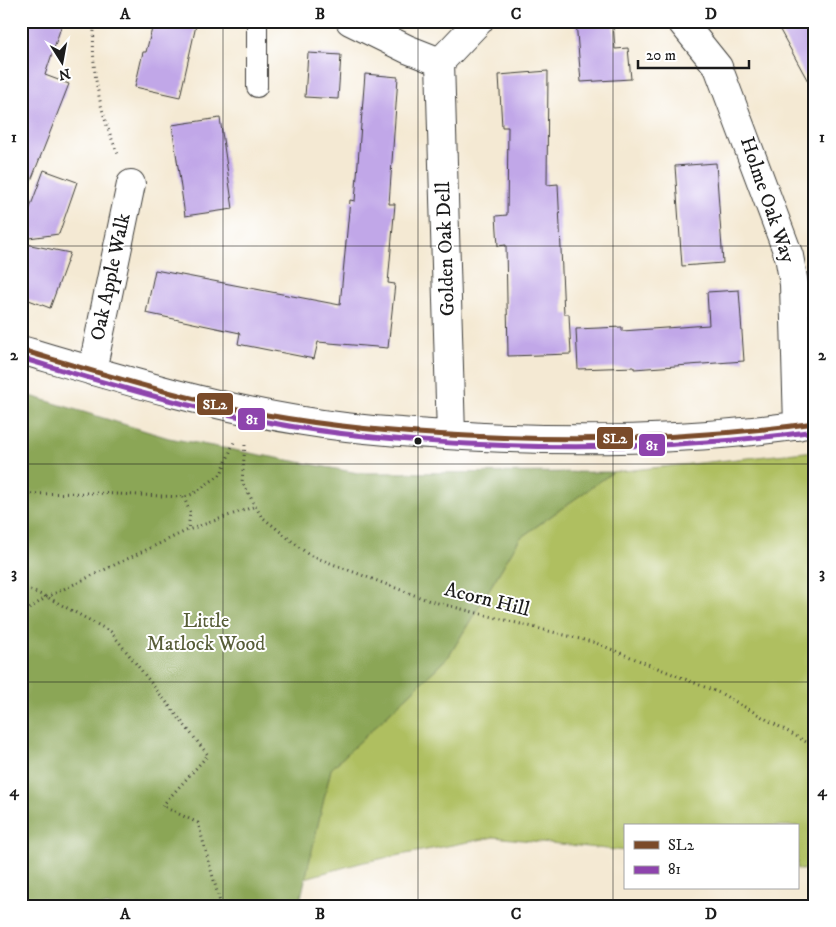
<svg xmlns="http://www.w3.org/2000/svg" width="836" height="927" font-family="'IM FELL DW Pica',serif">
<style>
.green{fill:#afbf61;stroke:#666e3e}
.forest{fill:#8ba657;stroke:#54613a}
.building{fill:#c1a7e8}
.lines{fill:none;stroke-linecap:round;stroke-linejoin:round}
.service-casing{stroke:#3c3b37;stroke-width:22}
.minor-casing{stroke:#3c3b37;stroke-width:30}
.path{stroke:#3c3b37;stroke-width:3;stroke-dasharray:1 4;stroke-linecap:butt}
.service{stroke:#fff;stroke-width:20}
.minor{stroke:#fff;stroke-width:28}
.bus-1-casing{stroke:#fff;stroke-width:9}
.bus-2-casing{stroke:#fff;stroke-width:9}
.bus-1{stroke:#7a4b2a;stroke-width:5}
.bus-2{stroke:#8e44ad;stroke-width:5}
.grid{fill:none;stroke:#1c1c1c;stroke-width:1;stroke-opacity:0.55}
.bus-dot{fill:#1c1c1c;stroke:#fff;stroke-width:2}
.labels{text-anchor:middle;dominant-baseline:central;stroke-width:4;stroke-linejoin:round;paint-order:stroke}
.street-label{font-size:20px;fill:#1c1c1c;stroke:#fff}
.park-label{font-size:20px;fill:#575d38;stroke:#fff}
.line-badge{stroke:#fff;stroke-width:2}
.badge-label{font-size:14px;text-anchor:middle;font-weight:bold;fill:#fff}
.neatline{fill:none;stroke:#1c1c1c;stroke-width:2}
.grid-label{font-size:16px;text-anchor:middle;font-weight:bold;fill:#1c1c1c}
</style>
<rect width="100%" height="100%" fill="#fff"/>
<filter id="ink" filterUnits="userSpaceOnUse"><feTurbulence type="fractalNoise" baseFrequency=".02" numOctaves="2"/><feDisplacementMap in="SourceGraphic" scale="10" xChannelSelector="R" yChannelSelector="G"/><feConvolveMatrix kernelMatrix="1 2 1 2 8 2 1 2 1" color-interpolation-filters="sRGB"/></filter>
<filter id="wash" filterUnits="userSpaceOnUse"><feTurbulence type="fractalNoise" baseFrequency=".0096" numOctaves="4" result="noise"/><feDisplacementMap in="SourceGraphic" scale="20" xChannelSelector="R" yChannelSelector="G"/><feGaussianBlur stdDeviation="1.12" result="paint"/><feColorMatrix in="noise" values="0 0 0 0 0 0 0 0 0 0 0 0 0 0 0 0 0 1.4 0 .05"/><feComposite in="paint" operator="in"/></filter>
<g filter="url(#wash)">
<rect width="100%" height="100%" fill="#f4e9d3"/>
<!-- green -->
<path class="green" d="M815,451V871L797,869V826H625V851L494,837L364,862L305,878L331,769L449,656L520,538L613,472Z"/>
<!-- forest -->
<path class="forest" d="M21,393L169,438L358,473L613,472L520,538L449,656L331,769L299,906H21Z"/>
<g id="blocks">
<!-- building -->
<path class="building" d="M21,21H63L45,75L69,84L23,201L21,200Z
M154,21H197L180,97L135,87L143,52H146Z
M576,21H613L615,49L628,48L631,79L581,82Z
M775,21H815V94Z
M308,53L341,55L338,99L305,97Z
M548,71L547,185L558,184L564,314H569L571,354L508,356L506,245L498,246L496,216L507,215L508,127H502L499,75Z
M365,74L398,77L389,204H395L388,283L395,284L388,348L318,342L314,359L238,344L240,333L146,313L155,270L340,305L350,200L355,201Z
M220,118L233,209L185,216L172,125Z
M716,163L723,263L682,266L675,166Z
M44,170L77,182L59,234L21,239V232Z
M21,243L70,253L50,308L21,297Z
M739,290L744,361L634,369V367L578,369L576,329L622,327V331L709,325L707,292Z"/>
</g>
</g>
<g filter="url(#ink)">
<use href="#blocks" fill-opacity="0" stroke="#3c3b37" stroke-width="1"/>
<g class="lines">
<!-- service casing -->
<g class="service-casing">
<path id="service" d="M257,87V21"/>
</g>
<!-- minor casing -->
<g class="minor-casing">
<path id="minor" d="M350,21L407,49L440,62L451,435
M681,21L718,67L789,256L794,284L798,426
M440,62L479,21
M21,350C114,377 208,406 303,421C363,431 424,434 484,437C594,442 706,440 815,423
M92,371L131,184"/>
</g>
<!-- path -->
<path class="path" d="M95,21C89,66 100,113 118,154
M245,445L242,482L261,516L309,555L430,601L596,643L722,694L815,747
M21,494L94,493L184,497L193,494L221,474L234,442
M184,497L190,513L188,530
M21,587L47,597L111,632L208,755L162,806L198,823L221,906
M21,614L47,597L188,530L256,506"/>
<!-- service -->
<use href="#service" class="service"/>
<!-- minor -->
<use href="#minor" class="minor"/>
<!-- bus-1 casing -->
<g class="bus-1-casing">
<path id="bus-1" d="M21,350C103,374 184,399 267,415C334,427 401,433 468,436C584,442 700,439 815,423"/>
</g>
<!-- bus-2 casing -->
<g class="bus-2-casing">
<path id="bus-2" d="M21,358C103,382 184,407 267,422C334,435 401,440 468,444C584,450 700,447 815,431"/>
</g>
<!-- bus-1 -->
<use href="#bus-1" class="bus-1"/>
<!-- bus-2 -->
<use href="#bus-2" class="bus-2"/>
</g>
</g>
<!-- grid -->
<path class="grid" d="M223,21V906M418,21V906M613,21V906M21,246H815M21,464H815M21,682H815"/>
<!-- markers -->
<circle class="bus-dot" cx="418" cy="441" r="4.5"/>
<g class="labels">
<!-- street labels -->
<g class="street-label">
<text transform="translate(767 200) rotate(71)">Holme Oak Way</text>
<text transform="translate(446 249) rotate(-92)">Golden Oak Dell</text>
<text transform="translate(111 277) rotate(-78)">Oak Apple Walk</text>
<text transform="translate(487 600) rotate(14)">Acorn Hill</text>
</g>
<!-- park labels -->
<g class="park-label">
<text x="206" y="621">Little<tspan x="206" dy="23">Matlock Wood</tspan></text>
</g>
</g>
<g class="line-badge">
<rect x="196" y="392" width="38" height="24" rx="5" fill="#7a4b2a"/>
<rect x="237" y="407" width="29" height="24" rx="5" fill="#8e44ad"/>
<rect x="596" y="426" width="38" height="24" rx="5" fill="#7a4b2a"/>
<rect x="638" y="433" width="28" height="24" rx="5" fill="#8e44ad"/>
</g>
<g class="badge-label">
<text x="215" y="409">SL2</text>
<text x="252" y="424">81</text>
<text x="615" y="443">SL2</text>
<text x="652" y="450">81</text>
</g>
<!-- margin -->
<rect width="836" height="927" fill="none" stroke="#fff" stroke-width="55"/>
<!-- legend -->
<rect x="624" y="824" width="175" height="65" fill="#ffffff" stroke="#a4a4a4"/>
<rect x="634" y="841" width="25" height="8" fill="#7a4b2a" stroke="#a4a4a4"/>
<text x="668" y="850" font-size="15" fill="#1c1c1c">SL2</text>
<rect x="634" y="866" width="25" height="8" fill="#8e44ad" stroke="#a4a4a4"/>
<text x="668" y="874" font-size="15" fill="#1c1c1c">81</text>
<!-- north arrow -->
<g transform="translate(62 62) rotate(169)" stroke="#ffffff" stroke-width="4" paint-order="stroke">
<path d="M0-4L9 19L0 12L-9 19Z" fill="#1c1c1c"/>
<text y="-8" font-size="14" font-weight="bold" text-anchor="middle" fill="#1c1c1c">N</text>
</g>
<!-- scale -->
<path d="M638 60v8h111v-8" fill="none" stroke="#1c1c1c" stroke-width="2.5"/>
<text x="646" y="60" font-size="15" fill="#1c1c1c" stroke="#ffffff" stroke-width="4" paint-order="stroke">20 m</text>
<rect x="28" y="28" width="780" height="872" class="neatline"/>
<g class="grid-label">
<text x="125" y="19">A</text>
<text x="320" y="19">B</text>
<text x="516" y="19">C</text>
<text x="711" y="19">D</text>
<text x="14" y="142">1</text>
<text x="822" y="142">1</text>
<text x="14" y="360">2</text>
<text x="822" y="360">2</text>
<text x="14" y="578">3</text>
<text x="822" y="578">3</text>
<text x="14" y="796">4</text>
<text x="822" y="796">4</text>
<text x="125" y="919">A</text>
<text x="320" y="919">B</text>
<text x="516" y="919">C</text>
<text x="711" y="919">D</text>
</g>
</svg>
